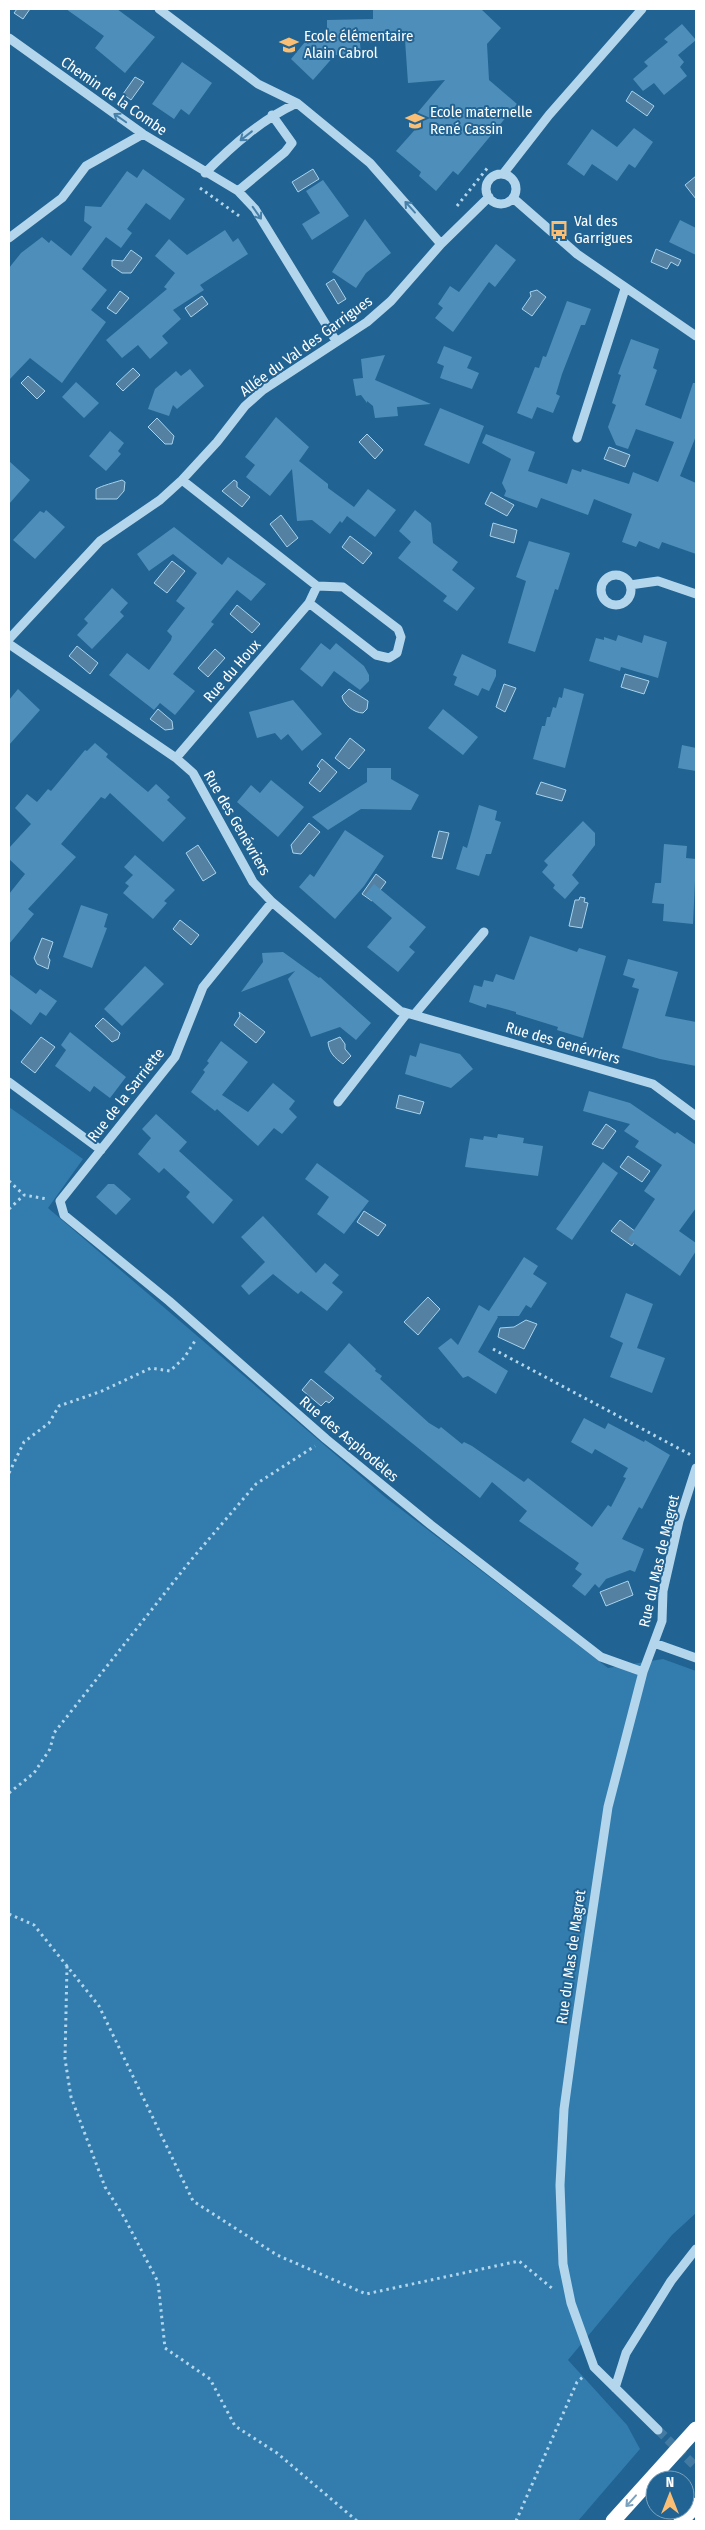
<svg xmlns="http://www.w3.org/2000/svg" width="705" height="2530" font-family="'Fira Sans Condensed',sans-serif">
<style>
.green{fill:#327dae}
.water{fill:#5481a1;stroke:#a7d3ee}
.building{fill:#4e8ebb}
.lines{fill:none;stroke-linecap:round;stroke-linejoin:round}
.minor-tunnel{stroke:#427aa2;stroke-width:9;stroke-dasharray:9 4.5;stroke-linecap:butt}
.path{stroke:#b3d6ed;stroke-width:3;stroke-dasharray:2.5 4;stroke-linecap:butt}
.minor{stroke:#b3d6ed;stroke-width:9}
.highway{stroke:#fff;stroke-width:15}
.oneway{stroke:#4680a9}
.oneway2{stroke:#7aa1be}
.labels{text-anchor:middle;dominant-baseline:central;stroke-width:4;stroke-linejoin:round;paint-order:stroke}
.poi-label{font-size:15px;fill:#fff;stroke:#216392;text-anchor:start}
.street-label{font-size:15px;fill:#fff;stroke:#216392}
</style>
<rect width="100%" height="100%" fill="#216392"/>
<!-- green -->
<path class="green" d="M9,1107L83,1159L48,1208L385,1497L608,1668L663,1659L696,1671V2213L672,2235L568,2360L627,2425L640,2449L578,2521H9Z"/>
<!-- water -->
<path class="water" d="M17,9H30L23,19L14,13Z
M135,77L144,82L131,100L123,94Z
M632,91L654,106L647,116L626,101Z
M313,169L319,179L298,192L292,182Z
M696,176V199L685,185Z
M656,249L681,260L678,266L671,262L667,269L651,262Z
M131,250L142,258L131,273H122L112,266V260L123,261Z
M334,279L346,299L338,304L326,284Z
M537,290L546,297L532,316L522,309L531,296L530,292Z
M120,291L129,298L116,314L107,308Z
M202,296L208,304L191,317L185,308Z
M133,368L140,375L123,391L116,384Z
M28,376L45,391L37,399L21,383Z
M157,418L174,436L172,444H165L148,427Z
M367,434L383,450L375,459L359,442Z
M609,447L630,455L625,467L604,459Z
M122,480L125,482L124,491L117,499H96V489C101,486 116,482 122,480Z
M234,480L237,482V487L250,497L242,507L222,491Z
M491,492L514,505L507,516L485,504Z
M281,515L298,538L287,547L270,524Z
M493,523L517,530L514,543L490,536Z
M350,536L372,553L363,564L342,547Z
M172,561L185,571L167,593L154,583Z
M237,605L260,624L252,633L230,614Z
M77,646L98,663L90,674L69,656Z
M215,649L225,658L208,677L198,668Z
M625,674L649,681L644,694L621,687Z
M504,684L516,688L505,712L496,707Z
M349,689L368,701L367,709L363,713C354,713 343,704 342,696Z
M158,709L172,721L173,729L165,730L150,719Z
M350,738L365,750L349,769L335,758Z
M322,759L337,772L320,792L309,783L320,769L317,766Z
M541,782L566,790L562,801L536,794Z
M309,823L320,832L301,854L293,853L291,845Z
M439,831L449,833L442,859L432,857Z
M198,845L216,873L203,881L186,853Z
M376,874L386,882L372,901L362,894Z
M580,897L585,898L584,902L588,903L582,928L569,926L575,900H579Z
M180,920L199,935L191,945L173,929Z
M42,938L53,942L48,957L50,960L48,969L37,964L34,958Z
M239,1012L265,1032L256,1043L234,1025L240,1016Z
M103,1018L120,1033L118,1039L112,1042L95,1026Z
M41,1037L55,1047L35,1073L21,1062Z
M340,1037L345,1044V1049L351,1056L343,1064C335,1058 329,1053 328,1042Z
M399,1095L424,1102L420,1114L396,1108Z
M606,1124L616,1131L603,1149L592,1144Z
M628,1156L650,1171L642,1182L620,1167Z
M364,1211L386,1225L378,1236L357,1222Z
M620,1220L640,1235L632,1246L611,1231Z
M428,1297L440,1309L418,1335L404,1322Z
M526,1320L537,1324L524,1349L498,1337L500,1328L514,1327Z
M311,1379L334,1398L329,1403L326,1401L321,1406L302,1390Z
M628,1581L633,1595L606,1606L600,1592Z"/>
<!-- building -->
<path class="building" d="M66,9H117L155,37L125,73L95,48L104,36Z
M373,9H481L501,28L487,44L489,80L517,104L458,175L453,171L436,191L419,176L421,172L396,151L420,124L413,118L445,80L408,83L405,40L360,43L361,54L335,55L313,80L291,59L305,42L308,44L316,35L327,34V20L373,19Z
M682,24L696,40L678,55L684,62L680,67L687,76L664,95L654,83L643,91L633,79L648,66L644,62L668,42L664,39Z
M182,62L212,83L189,115L181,109L174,119L152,104Z
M634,128L653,142L635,168L629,164L617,181L592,164L584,176L567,164L592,129L617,147Z
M143,169L185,199L170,220L146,203L127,229L132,233L121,248L106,237L82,269L107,290L91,310L106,322L62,383L30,358L9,380V268L21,253L42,237L49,243L51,240L71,256L92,227L84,221L85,206L101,207L127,171L137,178Z
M323,180L349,216L312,240L302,224L320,213L306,191Z
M365,219L391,253L366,273L356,288L332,272Z
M680,220L696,228V255L669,242Z
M225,230L233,242L238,238L248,254L200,285L204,290L173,310L181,319L162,336L168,343L150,359L138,345L122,358L106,340L167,289L164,287L175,273L155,256L169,239L187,255Z
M496,244L516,260L495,287L489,282L453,332L435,318L443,308L438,304L450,286L459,292Z
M567,301L591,309L585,325H581L562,374L556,394L560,396L553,413L537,407L532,419L517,413L535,367L539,368L543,356L546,357Z
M631,339L659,349L653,368L657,370L645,405L681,419L693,383H696V436L680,476L696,483V554L662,542L659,549L639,541L636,547L622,542L632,514L594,499L588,515L541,498L537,508L504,496L506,491L502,483L511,459L482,443L486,434L535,452L528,471L567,484L572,469L581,472L582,469L629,484L633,472L658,482L674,442L636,429L628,449L616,445L608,427L616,405L612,403L621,375L618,374Z
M444,346L472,357L467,368L479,373L472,389L440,378L444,366L437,363Z
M385,355L375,380L431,404L397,407L398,416L375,418L373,406L367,401V403L361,395L356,396L353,379L363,378L361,359Z
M190,369L204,386L177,409L173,405L169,416L148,409L155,389L176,371L181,376Z
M76,382L99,403L84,418L62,397Z
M440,408L484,426L469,464L424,445Z
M276,417L309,447L299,461L328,484V488L354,507L368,489L396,510L375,537L347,516L342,523L340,521L330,534L312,520L297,521L292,469L270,496L246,477L255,465L245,457Z
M110,431L124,443L118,451L121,454L106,471L89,456Z
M9,461L30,480L9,504Z
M46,510L65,527L35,559L13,540L40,511L44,513Z
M415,510L431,523L433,543L458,562L452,570L475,588L457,611L443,601L447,596L398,558L411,542L399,531Z
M174,527L222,565L228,557L266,584L251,601L237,590L211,622L214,624L173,674L195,691L175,715L160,703L154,710L109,675L127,653L149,670L171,640L172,636L167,631L185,608L176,601L197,573L173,554L149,571L137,554Z
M529,541L570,553L558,590L555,589L535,652L508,643L526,581L516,577Z
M112,588L128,603L120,612L124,616L92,649L77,635L88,623L84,619Z
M618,635L642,643L644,635L667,642L658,678L621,667L620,671L589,661L596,638L604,640V637L616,641Z
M321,643L330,650L336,643L364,666L369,675V681L360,690L334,671L322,687L300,669Z
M462,654L496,670V676L489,691L482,688L478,696L454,685L457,677L453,675Z
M564,688L584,694L565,768L533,759L542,726H545L547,717H550L553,707L556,708L559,697L562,698Z
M18,689L40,710L9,745V700Z
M293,700L322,734L302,751L288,734L281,740L275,733L257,738L249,712Z
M443,709L478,737L463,755L428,728Z
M95,743L108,754L106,757L148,792L156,784L170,797L167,800L186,818L163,842L110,793L105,799L101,797L61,844L76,857L28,909L34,914L9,944V894L25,874L9,859V848L31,824L15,808L27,794L37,802L48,789L51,791L85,750L87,751Z
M682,745L696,748V771L678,768Z
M367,768H391V779L419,795L411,810L361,809L328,830L312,817L367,782Z
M271,780L304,807L278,837L237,802L251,785L260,793Z
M479,805L497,811L495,820L501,822L491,854H486L479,876L456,869L463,846L467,848Z
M583,821L595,833V845L572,875L579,883L565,899L553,888L555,885L542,872L548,865L544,861Z
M345,830L384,856L364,886L335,919L299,887L310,874L314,877Z
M664,844L687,846L686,858L696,859L693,924L663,921L664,904L652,903L655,883H661Z
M135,855L175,890L164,901L167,903L153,919L123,893L129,886L125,883L133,875L124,867Z
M374,884L426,927L409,947L415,952L398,972L367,947L392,918L365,895Z
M81,905L108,914L104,927L107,928L92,968L63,957Z
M530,936L577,952L579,948L606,956L583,1038L557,1030L558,1027L516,1014V1012L487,1004L486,1008L469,1002L474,985L482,987L484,980L493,982L496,974L514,980Z
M283,952L319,978L320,977L371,1023L356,1040L340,1027L311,1037L288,979L295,971L241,992L263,962L262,953Z
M628,959L678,972L665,1016L696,1022V1066L660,1059L622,1048L639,989L632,987L635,979L623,975Z
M145,966L164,984L122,1026L104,1009Z
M9,974L36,994L40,989L57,1001L46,1016L40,1012L31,1025L9,1008Z
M70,1032L126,1077L110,1098L94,1086L90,1092L55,1066L66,1050L61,1045Z
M221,1041L248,1062L222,1095L248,1112L273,1083L295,1101L289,1109L297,1117L282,1134L274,1128L258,1146L217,1109L215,1111L191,1092L205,1072L203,1070L209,1063L207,1061Z
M420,1043L460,1054L473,1069L451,1088L405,1074L410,1055L416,1057Z
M589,1091L630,1103L675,1134L677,1132L696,1145V1208L679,1231L696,1243V1251L680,1276L628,1239L655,1199L644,1191L662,1165L635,1147L639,1141L624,1131L630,1124L583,1111Z
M156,1114L187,1142L179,1151L233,1200L213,1224L186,1197L190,1192L164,1168L159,1173L138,1154L151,1138L142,1129Z
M498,1134L524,1138L523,1143L543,1146L538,1176L465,1167L470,1138L483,1140L484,1136L497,1138Z
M603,1162L618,1173L572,1240L556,1229Z
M317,1163L369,1201L344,1234L317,1214L329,1197L305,1179Z
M108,1184H114L131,1199L116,1215L96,1197Z
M263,1216L316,1273L325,1263L339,1275L332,1283L343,1292L327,1311L301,1291L298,1294L273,1274L249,1295L241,1286L265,1262L241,1237Z
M524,1257L538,1266L533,1274L547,1283L531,1308L526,1305L519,1316H497L498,1317L478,1352L508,1371L496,1394L468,1376L463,1378L438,1348L451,1338L458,1345L479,1305L489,1311Z
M626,1293L653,1304L637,1348L665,1358L652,1393L610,1377L623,1343L610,1337Z
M349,1343L376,1369L375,1371L382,1376L380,1379L429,1423L439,1429L441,1427L462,1444L464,1442L472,1446L524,1482L528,1478L592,1527L608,1505L611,1507L626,1478L623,1477L628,1468L595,1449L592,1454L571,1442L584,1418L605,1429L608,1423L644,1442L645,1440L670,1455L642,1509L639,1507L622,1539L644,1549L635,1572L630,1570L606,1579L599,1588L595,1584L585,1596L572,1586L582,1574L575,1569L579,1563L519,1521L527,1511L492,1482L480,1498L324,1372Z"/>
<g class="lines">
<!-- minor-tunnel -->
<path class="minor-tunnel" d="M658,2430L696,2467"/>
<!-- path -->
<path class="path" d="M200,188L242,218
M457,206L489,166
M9,1181L24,1195L47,1199
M9,1209L24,1195
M493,1349L691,1455
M9,1473L24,1442L49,1423L59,1406L102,1391L151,1368L170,1371L184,1358L195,1341
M9,1793L34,1773L50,1749L54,1733L191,1560L256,1484L315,1446
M9,1914L34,1925L99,2006L193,2201L277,2255L366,2294L519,2261L553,2289
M67,1966L65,2059L71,2097L105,2187L124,2217L158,2282L165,2348L210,2379L235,2426L277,2453L357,2521
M516,2521L577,2382L584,2376"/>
<!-- minor -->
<path class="minor" d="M159,9L258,84L297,103
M9,38L143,134L238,191L255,209L336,341
M205,173C233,145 261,120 297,103L370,163L441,244
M503,174L549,115L642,9
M486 189a15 15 0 1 1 30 0a15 15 0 1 1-30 0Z
M238,191L285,152L292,143L272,115
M513,198L577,254L696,336
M9,238L62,198L86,166L143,134
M577,438L625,289
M182,480L317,586L343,587L398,629L401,637L397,653L389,658L376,655L309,603
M601 590a15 15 0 1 1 30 0a15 15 0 1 1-30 0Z
M630,585L658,581L696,594
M9,639L100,541L160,500L182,480L217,442L245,406L263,390L367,322L391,301L441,244L489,197
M9,644L176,758L193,773L253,882L272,902L400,1011L653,1084L696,1116
M176,758L309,603L317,586
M272,902L203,987L175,1057L60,1201L64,1215L169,1301L326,1439L431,1525L601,1657L643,1672
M414,1015L484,932
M9,1082L101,1150
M338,1102L407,1013
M654,1643L696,1658
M615,2388L626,2353L671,2281L696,2249
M658,2430L594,2367L571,2303L563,2264L560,2185L564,2109L574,2036L608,1807L643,1672L662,1621L663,1591L679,1521L696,1468"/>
<!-- highway -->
<path class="highway" d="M613,2521L696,2429
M681,2521L696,2505"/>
</g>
<!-- one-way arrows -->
<defs><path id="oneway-shaft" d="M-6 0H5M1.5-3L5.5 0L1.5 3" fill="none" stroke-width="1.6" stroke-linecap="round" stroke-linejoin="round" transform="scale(1.25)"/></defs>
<g class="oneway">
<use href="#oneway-shaft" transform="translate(120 118) rotate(-145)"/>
<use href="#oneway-shaft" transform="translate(246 136) rotate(142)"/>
<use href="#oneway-shaft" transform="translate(410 207) rotate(-132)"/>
<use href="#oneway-shaft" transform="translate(257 213) rotate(55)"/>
</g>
<use class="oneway2" href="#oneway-shaft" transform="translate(631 2501) rotate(132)"/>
<!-- icons -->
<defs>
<g id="school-bare" transform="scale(1.5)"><path d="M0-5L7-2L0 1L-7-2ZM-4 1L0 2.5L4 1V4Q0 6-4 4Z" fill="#fabf75" stroke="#216392" stroke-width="2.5" paint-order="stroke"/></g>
<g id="bus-bare" transform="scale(1.5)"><path d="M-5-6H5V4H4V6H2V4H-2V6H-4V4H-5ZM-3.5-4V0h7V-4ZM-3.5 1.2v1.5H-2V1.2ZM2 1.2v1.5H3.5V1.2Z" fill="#fabf75" stroke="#216392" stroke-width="2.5" paint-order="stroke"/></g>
</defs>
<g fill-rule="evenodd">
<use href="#school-bare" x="289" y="45"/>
<use href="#school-bare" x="415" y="121"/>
<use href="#bus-bare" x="559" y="230"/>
</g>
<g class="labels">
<!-- poi labels -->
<g class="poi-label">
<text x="304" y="36">Ecole élémentaire<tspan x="304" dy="17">Alain Cabrol</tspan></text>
<text x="430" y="112">Ecole maternelle<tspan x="430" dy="17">René Cassin</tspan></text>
<text x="574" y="221">Val des<tspan x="574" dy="17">Garrigues</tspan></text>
</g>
<!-- street labels -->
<g class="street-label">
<text transform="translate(114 96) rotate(35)">Chemin de la Combe</text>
<text transform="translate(306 346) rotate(-36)">Allée du Val des Garrigues</text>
<text transform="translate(232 671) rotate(-49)">Rue du Houx</text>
<text transform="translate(237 823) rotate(60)">Rue des Genévriers</text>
<text transform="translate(563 1043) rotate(16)">Rue des Genévriers</text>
<text transform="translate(126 1095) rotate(-52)">Rue de la Sarriette</text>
<text transform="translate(349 1439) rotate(40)">Rue des Asphodèles</text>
<text transform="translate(659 1561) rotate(-77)">Rue du Mas de Magret</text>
<text transform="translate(571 1957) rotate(-82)">Rue du Mas de Magret</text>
</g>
</g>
<!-- border -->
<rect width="705" height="2530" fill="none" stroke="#ffffff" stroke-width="20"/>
<!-- north arrow -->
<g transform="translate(670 2495)"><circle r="24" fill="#216392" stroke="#7aa1be"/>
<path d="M0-4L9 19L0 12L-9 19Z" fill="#fabf75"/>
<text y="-8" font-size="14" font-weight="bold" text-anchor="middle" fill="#ffffff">N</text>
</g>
</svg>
